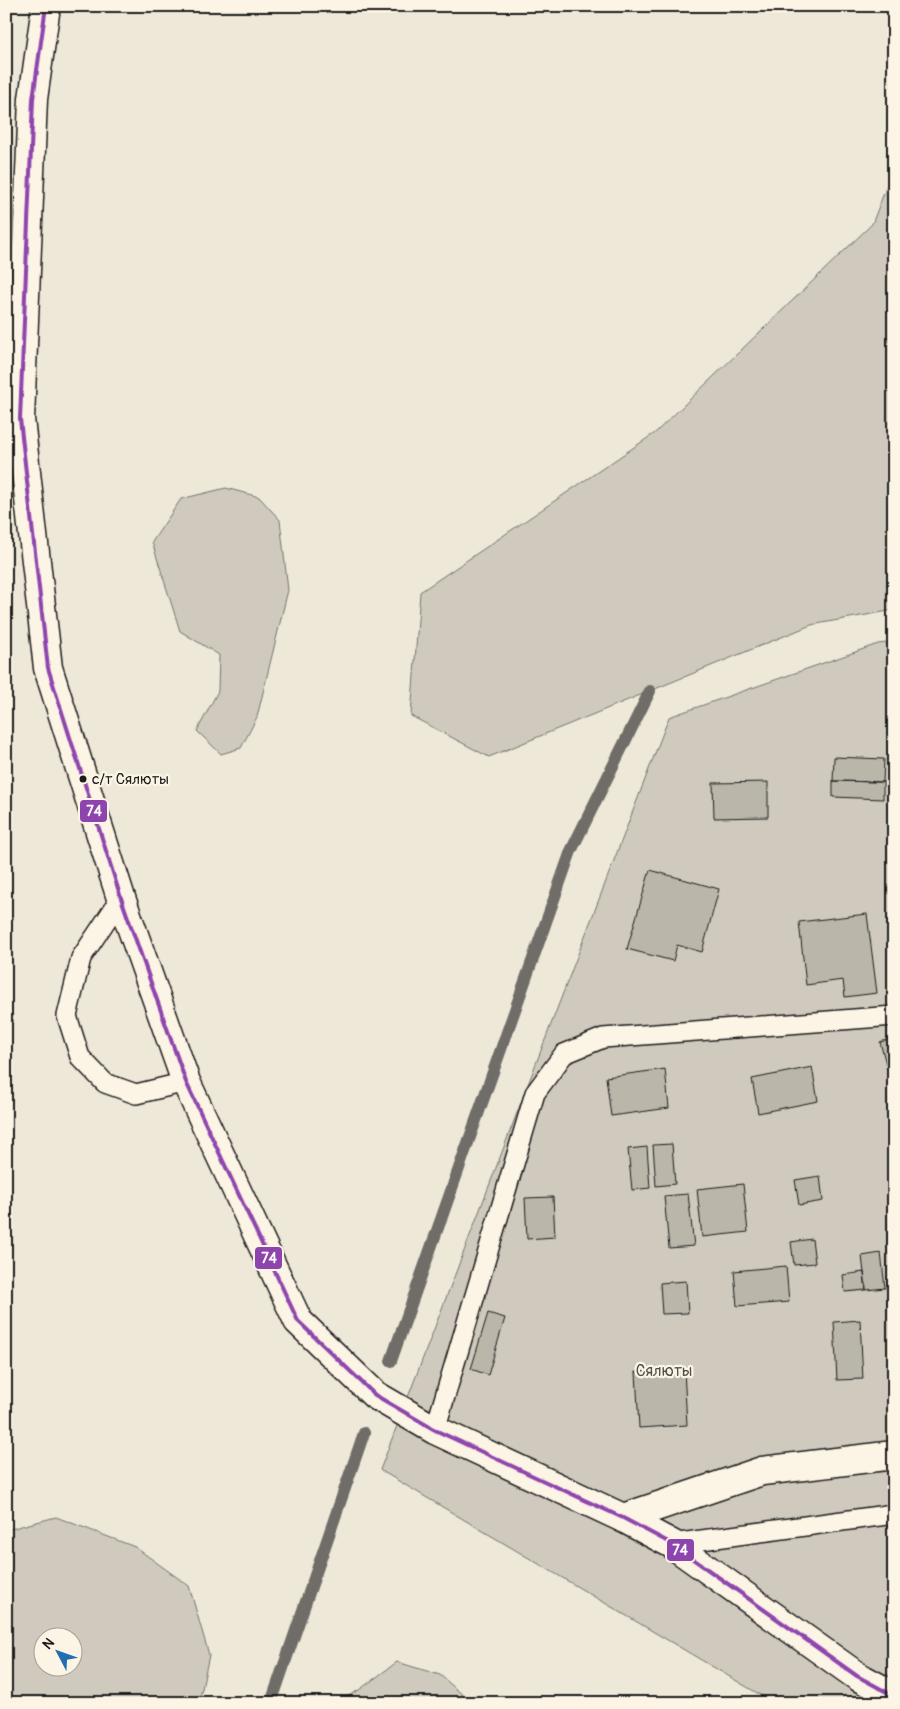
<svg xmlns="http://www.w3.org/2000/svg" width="900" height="1709" font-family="Pangolin,sans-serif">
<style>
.green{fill:#cfcabd;stroke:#76736c;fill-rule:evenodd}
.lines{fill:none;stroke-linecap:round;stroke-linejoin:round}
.stream{stroke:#6f6c67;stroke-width:12}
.building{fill:#bab6aa;stroke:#1c1c1c}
.lane-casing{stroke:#1c1c1c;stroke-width:22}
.street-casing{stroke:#1c1c1c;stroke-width:31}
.secondary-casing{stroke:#1c1c1c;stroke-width:31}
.lane{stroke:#fcf5e5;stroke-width:19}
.street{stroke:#fcf5e5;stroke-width:28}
.secondary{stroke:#fcf5e5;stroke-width:28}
.bus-1-casing{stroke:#fcf5e5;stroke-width:8}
.bus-1{stroke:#8e44ad;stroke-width:4}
.bus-dot{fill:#1c1c1c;stroke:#fcf5e5;stroke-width:2}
.labels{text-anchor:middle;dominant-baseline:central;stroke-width:4.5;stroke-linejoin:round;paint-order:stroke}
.bus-label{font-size:15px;fill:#1c1c1c;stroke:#fcf5e5;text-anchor:start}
.park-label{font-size:16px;fill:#52504c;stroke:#fcf5e5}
.line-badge{stroke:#fcf5e5;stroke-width:2}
.badge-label{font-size:14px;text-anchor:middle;font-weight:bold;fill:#fff}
</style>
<rect width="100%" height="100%" fill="#eee8d9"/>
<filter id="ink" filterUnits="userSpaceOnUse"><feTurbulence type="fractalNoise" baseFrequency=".02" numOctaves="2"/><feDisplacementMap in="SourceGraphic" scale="10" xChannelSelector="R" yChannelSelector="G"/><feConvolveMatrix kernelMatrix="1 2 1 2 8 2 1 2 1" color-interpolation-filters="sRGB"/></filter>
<g filter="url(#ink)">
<!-- green -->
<path class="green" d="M894,167V610L811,625L489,757L411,716L420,592L655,433L872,224Z
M226,488L259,497L280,520L288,590L257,717L241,748L221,754L197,731L218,691L219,655L180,631L152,542L181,499Z
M894,642V1703H774L380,1470L669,717L878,644Z
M56,1517L135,1547L189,1586L209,1655L199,1703H6V1530ZM72,1636V1666H42V1636Z
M397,1662L440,1675L472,1703H336L359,1690Z"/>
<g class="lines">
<!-- stream -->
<path class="stream" d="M391,1361L571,851L650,691
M271,1703L364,1433"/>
</g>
<!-- building -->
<path class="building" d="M834,757L884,759L883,782L833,781Z
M833,781L883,782V799L833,797Z
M768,782V817L714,818L713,783Z
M650,870L719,889L702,952L677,945L673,961L627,949Z
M867,914L877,993L845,997L843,980L806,985L799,922Z
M894,1038V1070L888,1071L880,1042Z
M812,1067L818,1101L758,1113L752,1079Z
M665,1069L669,1108L611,1116L606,1077Z
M672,1144L675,1184L656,1186L653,1145Z
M647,1147L650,1188L632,1190L628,1149Z
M820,1176L823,1201L799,1205L795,1180Z
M743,1184L748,1232L702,1237L697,1189Z
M688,1194L694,1246L669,1248L664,1196Z
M553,1197L555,1237L527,1239L525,1198Z
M812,1239L815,1263L794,1265L791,1242Z
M881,1253L885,1288L866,1290L862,1256Z
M786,1266L789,1302L737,1306L734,1271Z
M864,1272L866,1290L845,1292L843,1275Z
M686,1281L688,1313L662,1314L660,1283Z
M488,1313L505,1318L488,1375L471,1369Z
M860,1320L863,1379L837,1380L834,1322Z
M684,1369L687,1425L639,1428L636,1372Z"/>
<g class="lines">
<!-- lane casing -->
<g class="lane-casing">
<path id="lane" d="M121,898L81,958L67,1016L80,1057L105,1083L136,1094L186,1082
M435,1430L535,1093L564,1054L603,1038L894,1016
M672,1544L894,1514"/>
</g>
<!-- street casing -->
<g class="street-casing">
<path id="street" d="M623,1518L672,1544L857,1676L894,1696
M623,1518L762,1471L894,1455"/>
</g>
<!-- secondary casing -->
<g class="secondary-casing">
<path id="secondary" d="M46,6L33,99L20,419L48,668L121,898L186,1082L298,1321L375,1395L435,1430L623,1518"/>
</g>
<!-- lane -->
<use href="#lane" class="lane"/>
<!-- street -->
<use href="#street" class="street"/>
<!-- secondary -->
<use href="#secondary" class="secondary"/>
<!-- bus-1 casing -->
<g class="bus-1-casing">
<path id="bus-1" d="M46,6L33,99L20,419L48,668L121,898L186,1082L298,1321L375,1395L435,1430L623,1518L672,1544L857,1676L894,1696"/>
</g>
<!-- bus-1 -->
<use href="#bus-1" class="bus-1"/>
</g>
</g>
<!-- markers -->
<circle class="bus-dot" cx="83" cy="779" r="4.5"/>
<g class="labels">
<!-- bus labels -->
<g class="bus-label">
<text x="92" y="779">с/т Сялюты</text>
</g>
<!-- park labels -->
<g class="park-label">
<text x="664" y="1371">Сялюты</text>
</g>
</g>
<g class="line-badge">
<rect x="79" y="799" width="29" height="24" rx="5" fill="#8e44ad"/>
<rect x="254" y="1246" width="29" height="24" rx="5" fill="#8e44ad"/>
<rect x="666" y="1538" width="29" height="24" rx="5" fill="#8e44ad"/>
</g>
<g class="badge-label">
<text x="94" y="816">74</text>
<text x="269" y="1263">74</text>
<text x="680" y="1555">74</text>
</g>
<!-- margin -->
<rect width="900" height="1709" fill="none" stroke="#fcf5e5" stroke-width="25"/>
<rect x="12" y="12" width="875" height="1684" fill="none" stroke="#1c1c1c" stroke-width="2" filter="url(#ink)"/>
<!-- north arrow -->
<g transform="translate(58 1652) rotate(311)"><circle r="24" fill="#fcf5e5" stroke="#a29e95"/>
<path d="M0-4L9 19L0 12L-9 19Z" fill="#1f6fb2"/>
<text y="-8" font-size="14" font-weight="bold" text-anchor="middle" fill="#1c1c1c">N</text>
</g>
</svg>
